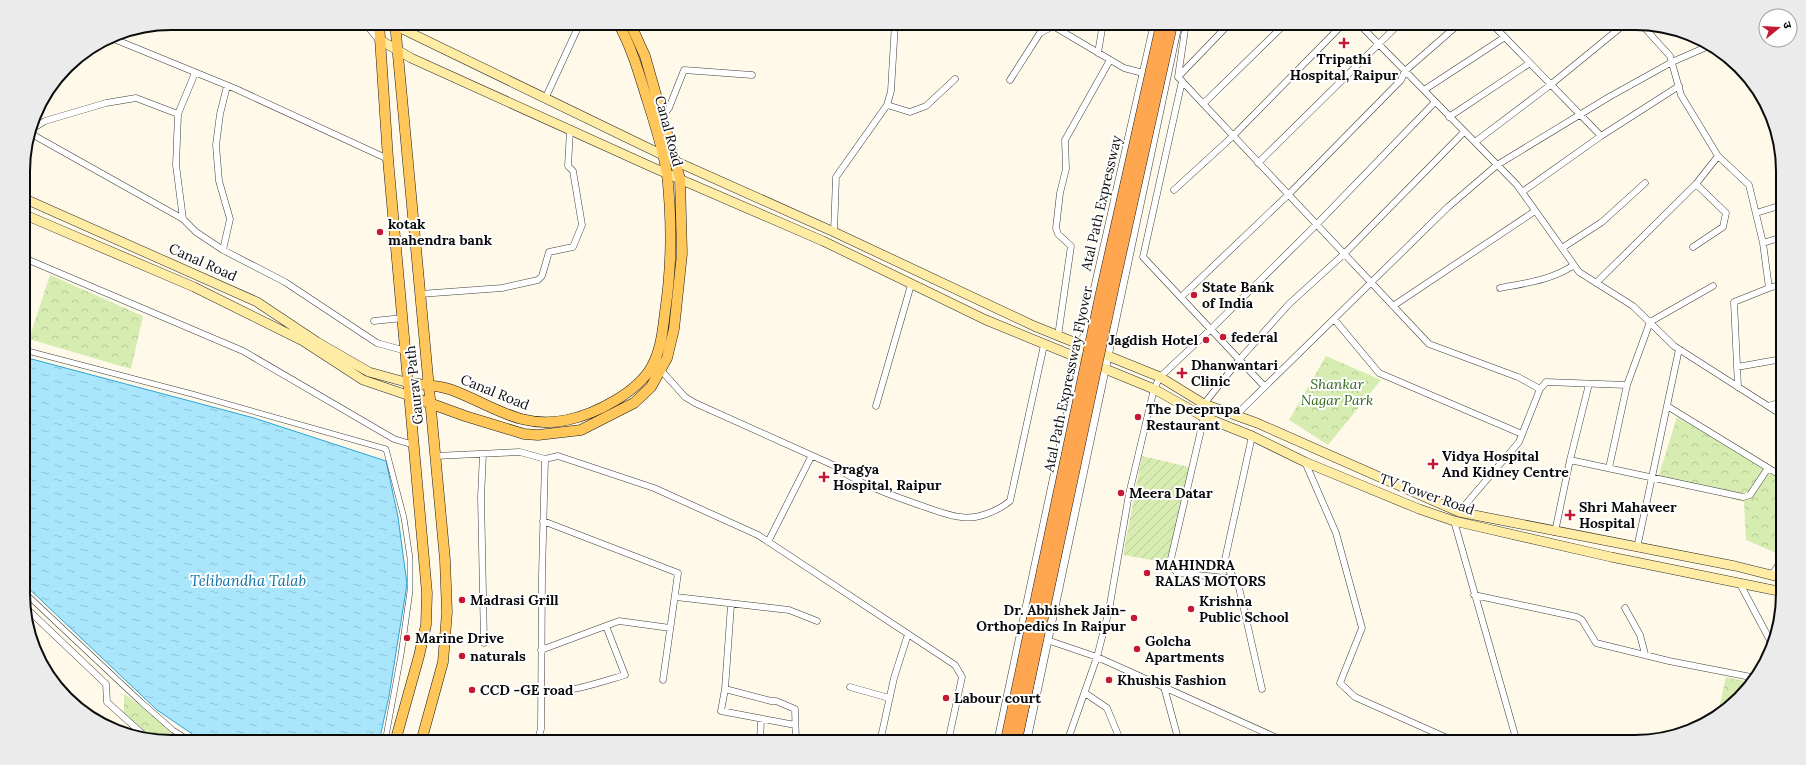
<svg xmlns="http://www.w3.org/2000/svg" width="1806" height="765" font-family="Lora,'Noto Sans Devanagari',serif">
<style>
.park{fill:url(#park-crowns)}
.garden{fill:url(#garden-furrows)}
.water{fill:url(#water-ripples);stroke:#2ba5d8}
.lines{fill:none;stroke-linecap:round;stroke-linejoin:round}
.pedestrian-casing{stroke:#3e3e3e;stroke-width:6}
.minor-casing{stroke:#3e3e3e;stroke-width:7}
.tertiary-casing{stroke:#3e3e3e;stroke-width:9}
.secondary-casing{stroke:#2d2d2d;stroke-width:10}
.primary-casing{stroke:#1c1c1c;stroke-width:11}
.pedestrian{stroke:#fff;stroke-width:5}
.minor{stroke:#fff;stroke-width:6}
.tertiary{stroke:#fff;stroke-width:8}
.secondary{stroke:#ffeca4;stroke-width:9}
.primary{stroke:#ffc659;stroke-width:10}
.trunk-bridge-casing{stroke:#1c1c1c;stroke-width:12;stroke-linecap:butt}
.trunk-bridge{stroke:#ffa750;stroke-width:11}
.poi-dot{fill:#c51933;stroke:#fff;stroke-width:1.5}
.labels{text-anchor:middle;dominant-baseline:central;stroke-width:4;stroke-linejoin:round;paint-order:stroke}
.poi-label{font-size:14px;font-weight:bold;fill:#0b0b0b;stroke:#fff;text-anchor:start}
.street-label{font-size:14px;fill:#0b0b0b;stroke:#fff}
.park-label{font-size:14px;font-style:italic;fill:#306717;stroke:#fff}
.water-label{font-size:15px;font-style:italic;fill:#0c72a6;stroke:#fff}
.rim{fill:none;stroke:#0b0b0b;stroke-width:2}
</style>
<defs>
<pattern id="park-crowns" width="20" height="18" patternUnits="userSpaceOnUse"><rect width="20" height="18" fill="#d6ecb0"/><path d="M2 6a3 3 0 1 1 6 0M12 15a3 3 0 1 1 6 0" fill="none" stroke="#b6c996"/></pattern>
<pattern id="garden-furrows" width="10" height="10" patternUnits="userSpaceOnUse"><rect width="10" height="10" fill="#d6ecb0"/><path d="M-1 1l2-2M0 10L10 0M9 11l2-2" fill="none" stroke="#b6c996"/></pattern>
<pattern id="water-ripples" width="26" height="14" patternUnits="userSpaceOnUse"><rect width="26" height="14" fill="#a9e5fb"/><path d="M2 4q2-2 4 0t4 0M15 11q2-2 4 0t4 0" fill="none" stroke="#90c3d6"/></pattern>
</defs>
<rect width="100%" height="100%" fill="#fff9e9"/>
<!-- park -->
<path class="park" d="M50,275L143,316L131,369L29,339Z
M1326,356L1381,380L1328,445L1289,420Z
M1677,417L1762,465L1783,480V541L1776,553L1746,540L1744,502L1658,478Z
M1726,677L1753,683L1717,717Z
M124,694L190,742H171L149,738L124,719Z"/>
<!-- garden -->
<path class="garden" d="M1142,456L1189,467L1170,563L1123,555Z"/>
<!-- water -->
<path class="water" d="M24,357L254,418L386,461L398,517L407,584L389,696L379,742H204L157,710L24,584Z"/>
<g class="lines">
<!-- pedestrian casing -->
<g class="pedestrian-casing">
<path id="pedestrian" d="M24,350L192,394L386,449L404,518L410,558V591L401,655L385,742
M24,592L141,702L173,730L192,742"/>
</g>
<!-- minor casing -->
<g class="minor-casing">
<path id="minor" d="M1048,23L1124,68L1143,73
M1358,23L1517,185L1579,272L1633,306L1674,346L1782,415
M1491,23L1601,136
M1641,24L1670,56L1681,95L1718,156L1749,185L1763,243L1769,288L1734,302L1738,387
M109,37L236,89L388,159
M1098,53L1103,23
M1178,77L1429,344L1518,377L1540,389L1519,442L1459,512
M1178,77L1230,23
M1178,77L1186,23
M1010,80L1040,33L1055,25
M1182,81L1143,257L1264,386
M1424,90L1505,37
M545,99L580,23
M1203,104L1286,23
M887,105L910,112L926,106L955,79
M663,116L669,108L684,70L752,75
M1449,117L1530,63
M32,129L45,121L106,103L136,98L178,114
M31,131L35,136L183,219L196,232L223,250L285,282L377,343L406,351
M1475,142L1549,86L1626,23
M1258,163L1400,23
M1174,190L1233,136L1344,23
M1522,192L1601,136L1679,86
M1756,213L1782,205
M183,219L176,165L178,114L195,73
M834,232L836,177L887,105L891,91L895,23
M1763,243L1782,237
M1693,247L1723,227L1726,213L1696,184
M1562,248L1602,222L1645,183
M223,250L230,219L219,181L216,145L220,114L227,86
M24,258L243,351L394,439L414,445
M1596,283L1696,184L1718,156
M1500,288C1526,283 1552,280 1574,265
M1769,288L1782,284
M420,294L502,288L538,280L542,276L549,252L573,247L582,225L573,171L568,166L570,130
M1181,297L1288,195L1401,80L1405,71L1460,23
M1393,306L1535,211
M1334,319L1379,373L1522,434
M374,321L403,318
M1058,336L1071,246L1058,234L1056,228L1060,193L1066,169L1065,140L1110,60
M1737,367L1782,359
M660,369L685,397L695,403L833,465C859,485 894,496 925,507C937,511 949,516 961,517C976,520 998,511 1010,501L1044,345
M1540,389L1546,382L1627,385
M1204,404L1239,360L1289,304L1344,254L1464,132
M876,406L911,285
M1667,406L1783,477
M1768,406L1782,402
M1236,415L1448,207L1497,165L1609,97L1672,62L1711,45
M1204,417L1170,563L1177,573L1236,579
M1252,436L1224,564L1238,583L1262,689
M483,454L481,497L484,643
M435,456L520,452L545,459L542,575L541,729L537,742
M545,459L558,456L654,488L758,535L955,665L962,677L948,742
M1570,460L1589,384
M1305,462L1336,533L1362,628L1340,683L1355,697L1456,742
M1609,468L1627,385L1650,322L1713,286
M543,521L678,573L663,680
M1454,521L1517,742
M1555,532L1570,460L1743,497L1750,495L1768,468
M768,542L811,457
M1637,548L1679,349
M1772,575L1783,558
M1739,582L1773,646
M1474,595L1577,617L1582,620L1596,643L1669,661L1756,678
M676,597L789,610L817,621
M731,605L725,689L721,711L795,725
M24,606L106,684L107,702L146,737
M1625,608L1640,635L1645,654
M1047,640L1097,657L1286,742
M541,650L619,621L670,628
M54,684L87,715
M850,687L889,698
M1164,687L1179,742
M725,689L771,701H776L795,709L796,742
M541,692C570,693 598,683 625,675L606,626
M1085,693L1107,708L1121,742
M760,742L761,720
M880,742L894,678L908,634
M1067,742L1097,657L1109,610L1129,494L1154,389L1160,377L1210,330L1316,225L1435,102"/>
</g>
<!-- tertiary casing -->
<g class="tertiary-casing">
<path id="tertiary" d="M366,23L380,40
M998,742L1082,346L1155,23
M1026,742L1178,23"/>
</g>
<!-- secondary casing -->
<g class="secondary-casing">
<path id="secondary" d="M390,23L675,161L834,232L1034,326L1160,377L1204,404L1257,423L1459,512L1735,566L1783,578
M380,40L411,58L654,168L823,241L986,320L1154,389L1204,417L1252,436L1305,462L1419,509L1454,521L1611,557L1783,592
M23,198L257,302L317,342L369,372L409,383
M23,214L194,287L303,341L363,380L410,396"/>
</g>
<!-- primary casing -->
<g class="primary-casing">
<path id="primary" d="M379,23L388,159L427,593L426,625L419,656L395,742
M395,23L445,560L447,612L443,662L421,742
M409,383C422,385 439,385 452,390C492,405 521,430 567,420C596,414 638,392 652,366C661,350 663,329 665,312C672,266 672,220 667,174C663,148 654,121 646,96C638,70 631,46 618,23
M410,396L465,416L524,434L538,435L581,430L634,403L651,387L667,358L674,329L682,254L680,179L645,56L630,23"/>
</g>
<!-- pedestrian -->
<use href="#pedestrian" class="pedestrian"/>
<!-- minor -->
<use href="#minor" class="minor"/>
<!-- tertiary -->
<use href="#tertiary" class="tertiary"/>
<!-- secondary -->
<use href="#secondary" class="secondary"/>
<!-- primary -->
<use href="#primary" class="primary"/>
<!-- trunk-bridge casing -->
<g class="trunk-bridge-casing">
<path id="trunk-bridge" d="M1006,742L1101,295L1162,23
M1016,742L1113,288L1172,23"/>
</g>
<!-- trunk-bridge -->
<use href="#trunk-bridge" class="trunk-bridge"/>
</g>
<!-- markers -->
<g class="poi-dot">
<path d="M1342 37h4v4h4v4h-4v4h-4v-4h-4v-4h4z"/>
<circle cx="380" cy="232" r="4"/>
<circle cx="1194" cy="295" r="4"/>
<circle cx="1223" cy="337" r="4"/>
<circle cx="1206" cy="340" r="4"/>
<path d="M1180 367h4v4h4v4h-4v4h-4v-4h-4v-4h4z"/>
<circle cx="1138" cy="417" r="4"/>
<path d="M1431 458h4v4h4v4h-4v4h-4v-4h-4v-4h4z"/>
<path d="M822 471h4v4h4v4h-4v4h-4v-4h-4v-4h4z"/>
<circle cx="1121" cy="493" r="4"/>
<path d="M1568 509h4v4h4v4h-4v4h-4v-4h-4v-4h4z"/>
<circle cx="1147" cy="573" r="4"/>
<circle cx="462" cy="600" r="4"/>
<circle cx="1191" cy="609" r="4"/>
<circle cx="1134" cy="618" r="4"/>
<circle cx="407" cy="638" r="4"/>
<circle cx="1137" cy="649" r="4"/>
<circle cx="462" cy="656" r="4"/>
<circle cx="1109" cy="680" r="4"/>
<circle cx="472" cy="690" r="4"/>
<circle cx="946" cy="698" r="4"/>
</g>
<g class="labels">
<!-- poi labels -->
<g class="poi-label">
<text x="1344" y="59" text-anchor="middle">Tripathi<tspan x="1344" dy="16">Hospital, Raipur</tspan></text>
<text x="388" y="224">kotak<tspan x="388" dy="16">mahendra bank</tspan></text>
<text x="1202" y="287">State Bank<tspan x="1202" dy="16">of India</tspan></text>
<text x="1231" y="337">federal</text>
<text x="1198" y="340" text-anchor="end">Jagdish Hotel</text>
<text x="1191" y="365">Dhanwantari<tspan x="1191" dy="16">Clinic</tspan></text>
<text x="1146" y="409">The Deeprupa<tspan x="1146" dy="16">Restaurant</tspan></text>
<text x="1442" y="456">Vidya Hospital<tspan x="1442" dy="16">And Kidney Centre</tspan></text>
<text x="833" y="469">Pragya<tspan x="833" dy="16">Hospital, Raipur</tspan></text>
<text x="1129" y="493">Meera Datar</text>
<text x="1579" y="507">Shri Mahaveer<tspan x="1579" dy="16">Hospital</tspan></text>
<text x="1155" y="565">MAHINDRA<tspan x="1155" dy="16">RALAS MOTORS</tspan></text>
<text x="470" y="600">Madrasi Grill</text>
<text x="1199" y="601">Krishna<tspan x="1199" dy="16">Public School</tspan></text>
<text x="1126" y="610" text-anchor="end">Dr. Abhishek Jain-<tspan x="1126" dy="16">Orthopedics In Raipur</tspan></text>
<text x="415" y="638">Marine Drive</text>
<text x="1145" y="641">Golcha<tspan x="1145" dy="16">Apartments</tspan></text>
<text x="470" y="656">naturals</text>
<text x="1117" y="680">Khushis Fashion</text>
<text x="480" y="690">CCD -GE road</text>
<text x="954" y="698">Labour court</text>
</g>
<!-- street labels -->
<g class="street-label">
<text transform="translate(669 131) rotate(75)">Canal Road</text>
<text transform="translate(1101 203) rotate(-77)">Atal Path Expressway</text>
<text transform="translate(203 262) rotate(24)">Canal Road</text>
<text transform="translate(1068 379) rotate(-78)">Atal Path Expressway Flyover</text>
<text transform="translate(414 385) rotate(-96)">Gaurav Path</text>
<text transform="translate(495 392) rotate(22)">Canal Road</text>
<text transform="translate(1427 494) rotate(19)">TV Tower Road</text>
</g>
<!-- park labels -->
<g class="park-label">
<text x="1337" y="384">Shankar<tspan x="1337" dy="16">Nagar Park</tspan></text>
</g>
<!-- water labels -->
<g class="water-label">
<text x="248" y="580">Telibandha Talab</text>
</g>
</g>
<!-- crop -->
<path d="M0 0H1806V765H0ZM171 30H1635A141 141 0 0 1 1776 171V594A141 141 0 0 1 1635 735H171A141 141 0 0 1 30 594V171A141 141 0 0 1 171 30Z" fill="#ebebeb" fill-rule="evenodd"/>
<path class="rim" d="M171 30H1635A141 141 0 0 1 1776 171V594A141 141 0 0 1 1635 735H171A141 141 0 0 1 30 594V171A141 141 0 0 1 171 30Z"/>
<!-- north arrow -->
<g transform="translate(1778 28) rotate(72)"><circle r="19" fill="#ffffff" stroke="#9d9d9d"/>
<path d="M0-3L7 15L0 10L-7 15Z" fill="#c51933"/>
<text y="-6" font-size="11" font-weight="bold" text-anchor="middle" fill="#0b0b0b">उ</text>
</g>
</svg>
